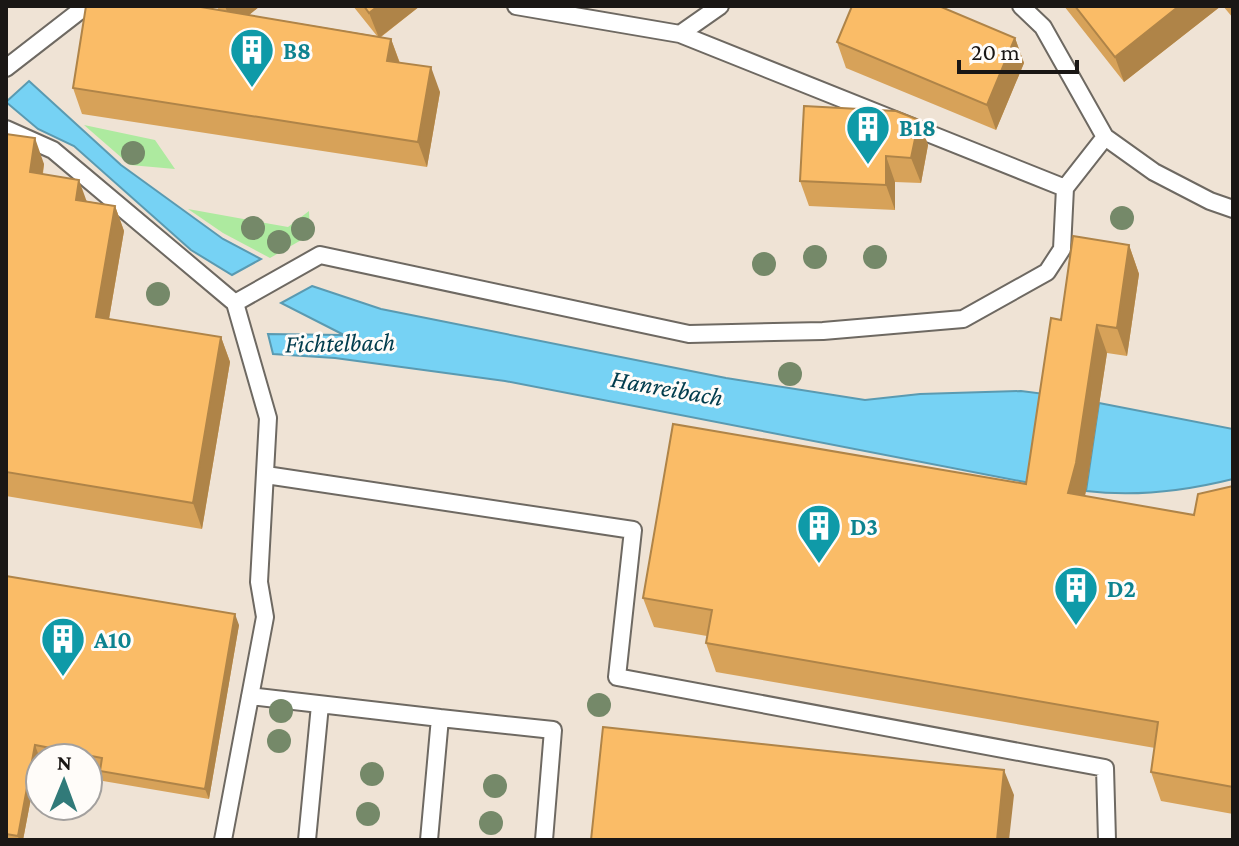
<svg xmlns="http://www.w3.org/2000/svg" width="1239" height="846" font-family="'Crimson Pro',serif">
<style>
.built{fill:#efe3d5;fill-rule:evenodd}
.green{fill:#adea9f}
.water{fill:#76d2f4;stroke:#5a9ab1;stroke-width:2}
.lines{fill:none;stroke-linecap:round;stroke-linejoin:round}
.lane-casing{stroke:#6e6962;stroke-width:20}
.lane{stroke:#fff;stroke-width:16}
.tree{fill:#758969}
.wall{fill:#d7a259}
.shaded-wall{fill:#af8448}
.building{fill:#fabc67;stroke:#af8448;stroke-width:2}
.labels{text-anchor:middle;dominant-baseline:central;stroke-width:6;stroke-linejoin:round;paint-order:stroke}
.culture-label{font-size:24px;font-weight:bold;fill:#0d838f;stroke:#fffcf9;text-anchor:start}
.water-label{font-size:26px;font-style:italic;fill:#013c4d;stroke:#fffcf9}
</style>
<rect width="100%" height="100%" fill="#f5eee6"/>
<!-- built -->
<path class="built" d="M6,6H1233V840H6ZM40,758H88V806H40Z"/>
<!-- green -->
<path class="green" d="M84,125L155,140L175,169L130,165Z
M188,209L288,227L309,211L310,235L270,258L223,233Z"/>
<!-- water -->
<path class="water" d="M29,81L121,165L223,239L261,259L232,275L191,250L74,146L38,129L6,102Z
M312,286L381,309L726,378L865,400L920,394L1021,391L1053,395L1040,485L505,381L335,358L273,354L268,334L344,335L281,303Z
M1099,403L1233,429V479C1185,491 1135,497 1086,491Z"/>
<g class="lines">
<!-- lane casing -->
<g class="lane-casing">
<path id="lane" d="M516,6L680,34L1065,188
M1021,6L1043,27L1105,137L1154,172L1210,201L1233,209
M680,34L720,6
M6,68L86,6
M6,129L53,150L235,303L268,418L259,582L265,617L223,840
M235,303L320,255L689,334L823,331L963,319L1047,272L1062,249L1065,188L1105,137
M266,475L633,530L617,677L1105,768L1107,840
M250,696L440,718L429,840
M440,718L553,730L544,840
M307,840L320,705"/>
</g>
<!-- lane -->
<use href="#lane" class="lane"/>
</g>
<!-- trees -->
<g class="tree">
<circle cx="133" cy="153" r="12"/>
<circle cx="1122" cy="218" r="12"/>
<circle cx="253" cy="228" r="12"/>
<circle cx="303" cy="229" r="12"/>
<circle cx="279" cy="242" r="12"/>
<circle cx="815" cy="257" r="12"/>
<circle cx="875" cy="257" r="12"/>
<circle cx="764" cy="264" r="12"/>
<circle cx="158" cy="294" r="12"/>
<circle cx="790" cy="374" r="12"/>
<circle cx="599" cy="705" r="12"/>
<circle cx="281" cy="711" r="12"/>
<circle cx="279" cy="741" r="12"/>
<circle cx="372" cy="774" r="12"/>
<circle cx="495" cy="786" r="12"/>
<circle cx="368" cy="814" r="12"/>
<circle cx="491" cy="823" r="12"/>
</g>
<!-- wall -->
<path class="wall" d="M216,6H260L249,15L377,36L353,6H420L381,37L391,39L400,63L440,92L427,167L82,114L73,88L219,10Z
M1064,6H1221L1124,82Z
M1223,6H1233V18Z
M1015,38L1024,63L996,130L846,68L837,42Z
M919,120L928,145L921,183L895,182V210L809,206L800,181Z
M6,134L44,164L43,174L87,201L115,206L124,231L109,319L221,337L230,362L202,529L6,496Z
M1129,245L1139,274L1127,356L1107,353L1085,496L1194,515L1233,486V814L1161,801L1151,772L1155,748L716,672L706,643L707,636L654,627L643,598L1026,484L1061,320Z
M6,576L239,625L209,799L103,781L100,771V767L88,765V758H52L39,756L23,840H6Z"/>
<!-- shaded-wall -->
<path class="shaded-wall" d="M225,6H260L233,28Z
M378,6H420L379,38L369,13Z
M1179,6H1221L1124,82L1115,57Z
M1015,38L1024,63L996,130L987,105Z
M391,39L400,64L387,61Z
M431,67L440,92L427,167L418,142Z
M919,120L928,145L921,183L911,158Z
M35,138L44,164L39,197L30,172Z
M886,156L895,182V210L886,185Z
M79,180L88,205L76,200Z
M115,206L124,231L105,342L96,317Z
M1129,245L1139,274L1127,356L1117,328Z
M1097,325L1107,353L1086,491L1079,521L1068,493Z
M221,337L230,362L202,529L193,503Z
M235,614L239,625L209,799L205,789Z
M35,745L39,756L23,840H19L18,836Z
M1004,770L1014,795L1009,840H997Z"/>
<!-- building -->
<path class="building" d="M86,6H195L391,39L387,61L431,67L418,142L73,88Z
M364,6H378L369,13Z
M852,6H939L1015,38L987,105L837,42Z
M1075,6H1179L1115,57Z
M804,106L896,111L919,120L911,158L886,156V185L800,181Z
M6,134L35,138L30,172L79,180L76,200L115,206L96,317L221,337L193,503L6,472Z
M1073,236L1129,245L1117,328L1097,325L1076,463L1068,493L1194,515L1198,494L1233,486V787L1151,772L1158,722L706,643L712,610L643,598L673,424L1026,484L1051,318L1061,320Z
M6,576L235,614L205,789L100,771L102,758L35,745L18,836L6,834Z
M603,727L1004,770L997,840H591Z"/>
<!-- icons -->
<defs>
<g id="building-pin" transform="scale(2.3)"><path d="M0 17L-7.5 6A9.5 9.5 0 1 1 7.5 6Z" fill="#0f9aa8" stroke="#fffcf9"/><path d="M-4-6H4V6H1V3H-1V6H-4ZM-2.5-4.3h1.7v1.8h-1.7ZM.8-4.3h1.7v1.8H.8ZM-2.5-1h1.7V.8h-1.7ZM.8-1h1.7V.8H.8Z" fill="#fff"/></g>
</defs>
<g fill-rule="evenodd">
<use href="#building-pin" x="252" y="50"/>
<use href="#building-pin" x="868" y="127"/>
<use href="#building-pin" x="819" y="526"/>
<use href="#building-pin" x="1076" y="588"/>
<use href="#building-pin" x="63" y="639"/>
</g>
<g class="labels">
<!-- culture labels -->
<g class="culture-label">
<text x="283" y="50">B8</text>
<text x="899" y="127">B18</text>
<text x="850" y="526">D3</text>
<text x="1107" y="588">D2</text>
<text x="94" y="639">A10</text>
</g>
<!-- water labels -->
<g class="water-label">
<text transform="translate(340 343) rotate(-1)">Fichtelbach</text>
<text transform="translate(667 388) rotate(10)">Hanreibach</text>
</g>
</g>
<!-- border -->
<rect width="1239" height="846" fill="none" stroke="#1a1715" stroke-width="16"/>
<!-- north arrow -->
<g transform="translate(64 782) rotate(1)"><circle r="38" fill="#fffcf9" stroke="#a3a09e" stroke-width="2"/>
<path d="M0-6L14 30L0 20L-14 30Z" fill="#317a79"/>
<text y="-12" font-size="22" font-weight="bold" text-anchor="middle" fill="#1a1715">N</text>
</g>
<!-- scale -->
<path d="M959 60v12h118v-12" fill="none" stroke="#1a1715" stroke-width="4"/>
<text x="971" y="60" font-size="24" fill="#1a1715" stroke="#fffcf9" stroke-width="6" paint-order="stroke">20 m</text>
</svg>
